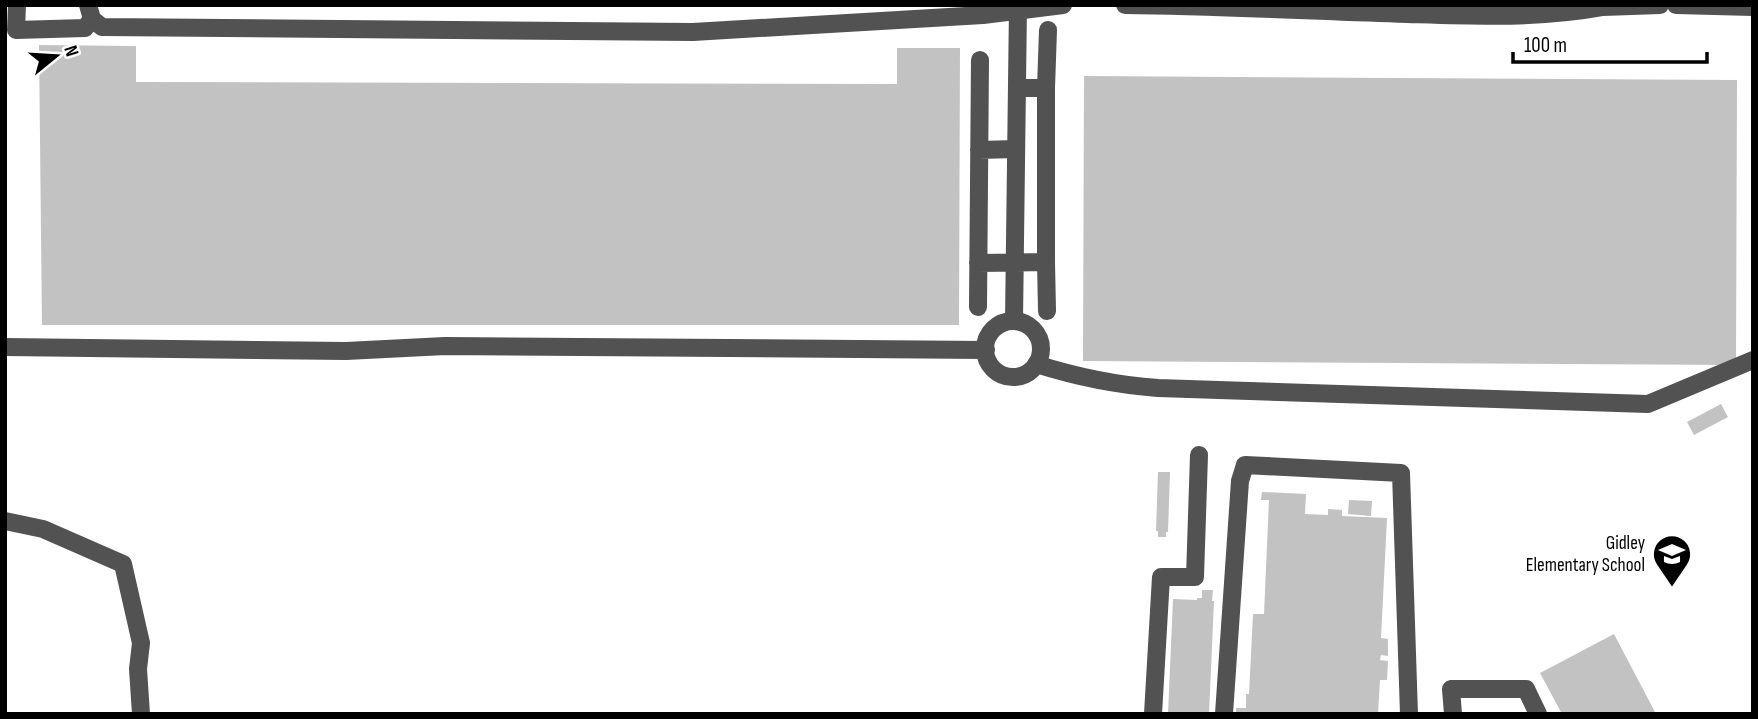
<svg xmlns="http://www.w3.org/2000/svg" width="1758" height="719" font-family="'Sofia Sans Condensed',sans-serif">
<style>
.building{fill:#c2c2c2}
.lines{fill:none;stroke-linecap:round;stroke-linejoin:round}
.minor{stroke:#525252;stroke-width:18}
.labels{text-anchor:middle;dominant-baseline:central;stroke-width:6;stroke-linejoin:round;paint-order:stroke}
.poi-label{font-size:19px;fill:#000;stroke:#fff;text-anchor:end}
</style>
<rect width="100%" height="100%" fill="#fff"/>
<!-- building -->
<path class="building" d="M39,45L136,46V82L897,84V48H960L959,325H42Z
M1084,76L1737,80L1736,365L1083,361Z
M1721,404L1728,417L1694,435L1687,422Z
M1158,472H1170L1168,532H1166V537H1158V531H1156Z
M1262,492L1306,494L1305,514L1328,515V509L1342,510V516L1387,518L1381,638L1388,639V656L1381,655L1380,660L1388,661L1387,680H1380L1378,714H1236V708H1246V694H1249L1253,614H1264L1269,500H1261Z
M1349,500L1372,501L1371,516L1348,514Z
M1202,590H1213L1212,601H1214L1209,714H1168L1173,599L1197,600V598H1202Z
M1614,634L1656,714H1562L1540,673Z"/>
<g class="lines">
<!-- minor -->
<path class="minor" d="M17,5L16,30L85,28L92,19
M88,5L92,19L102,27L693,32L983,15L1063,5
M1125,5C1219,6 1313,11 1407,14C1472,16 1538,19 1603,7L1604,5
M1676,5L1753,7
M1603,7L1660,5
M1046,88L1048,30
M979,150L1016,149
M1046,262L1047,311
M978,263L1046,262V88H1017
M978,307L980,60
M1014,321L1018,5
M985 349a28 28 0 1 1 56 0a28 28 0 1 1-56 0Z
M5,347L346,351L445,346L986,350
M1036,364C1077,377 1116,385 1158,388L1648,404L1753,360
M5,521L43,529L123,564L141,643L138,669L141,714
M1153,714L1161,577H1195L1199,455
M1224,714L1240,481L1245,465L1401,473L1409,714
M1453,714L1451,689H1526L1538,714"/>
</g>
<!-- icons -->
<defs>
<g id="school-pin" transform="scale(2.0125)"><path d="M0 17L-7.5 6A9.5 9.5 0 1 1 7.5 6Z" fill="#000" stroke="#fff"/><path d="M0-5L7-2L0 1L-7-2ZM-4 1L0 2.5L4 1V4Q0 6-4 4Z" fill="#fff"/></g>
</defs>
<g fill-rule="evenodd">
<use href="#school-pin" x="1672" y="554"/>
</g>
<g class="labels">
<!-- poi labels -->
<g class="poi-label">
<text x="1645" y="543">Gidley<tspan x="1645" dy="22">Elementary School</tspan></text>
</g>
</g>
<!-- border -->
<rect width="1758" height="719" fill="none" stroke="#000000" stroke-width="14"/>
<!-- north arrow -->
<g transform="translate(56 56) rotate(72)" stroke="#ffffff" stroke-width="5" paint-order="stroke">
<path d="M0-5L12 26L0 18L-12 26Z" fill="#000000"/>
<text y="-10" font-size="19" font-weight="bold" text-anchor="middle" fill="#000000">N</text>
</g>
<!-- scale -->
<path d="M1513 52v10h194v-10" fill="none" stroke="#000000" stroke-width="3.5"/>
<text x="1524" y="52" font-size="21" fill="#000000" stroke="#ffffff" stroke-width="5" paint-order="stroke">100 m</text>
</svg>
